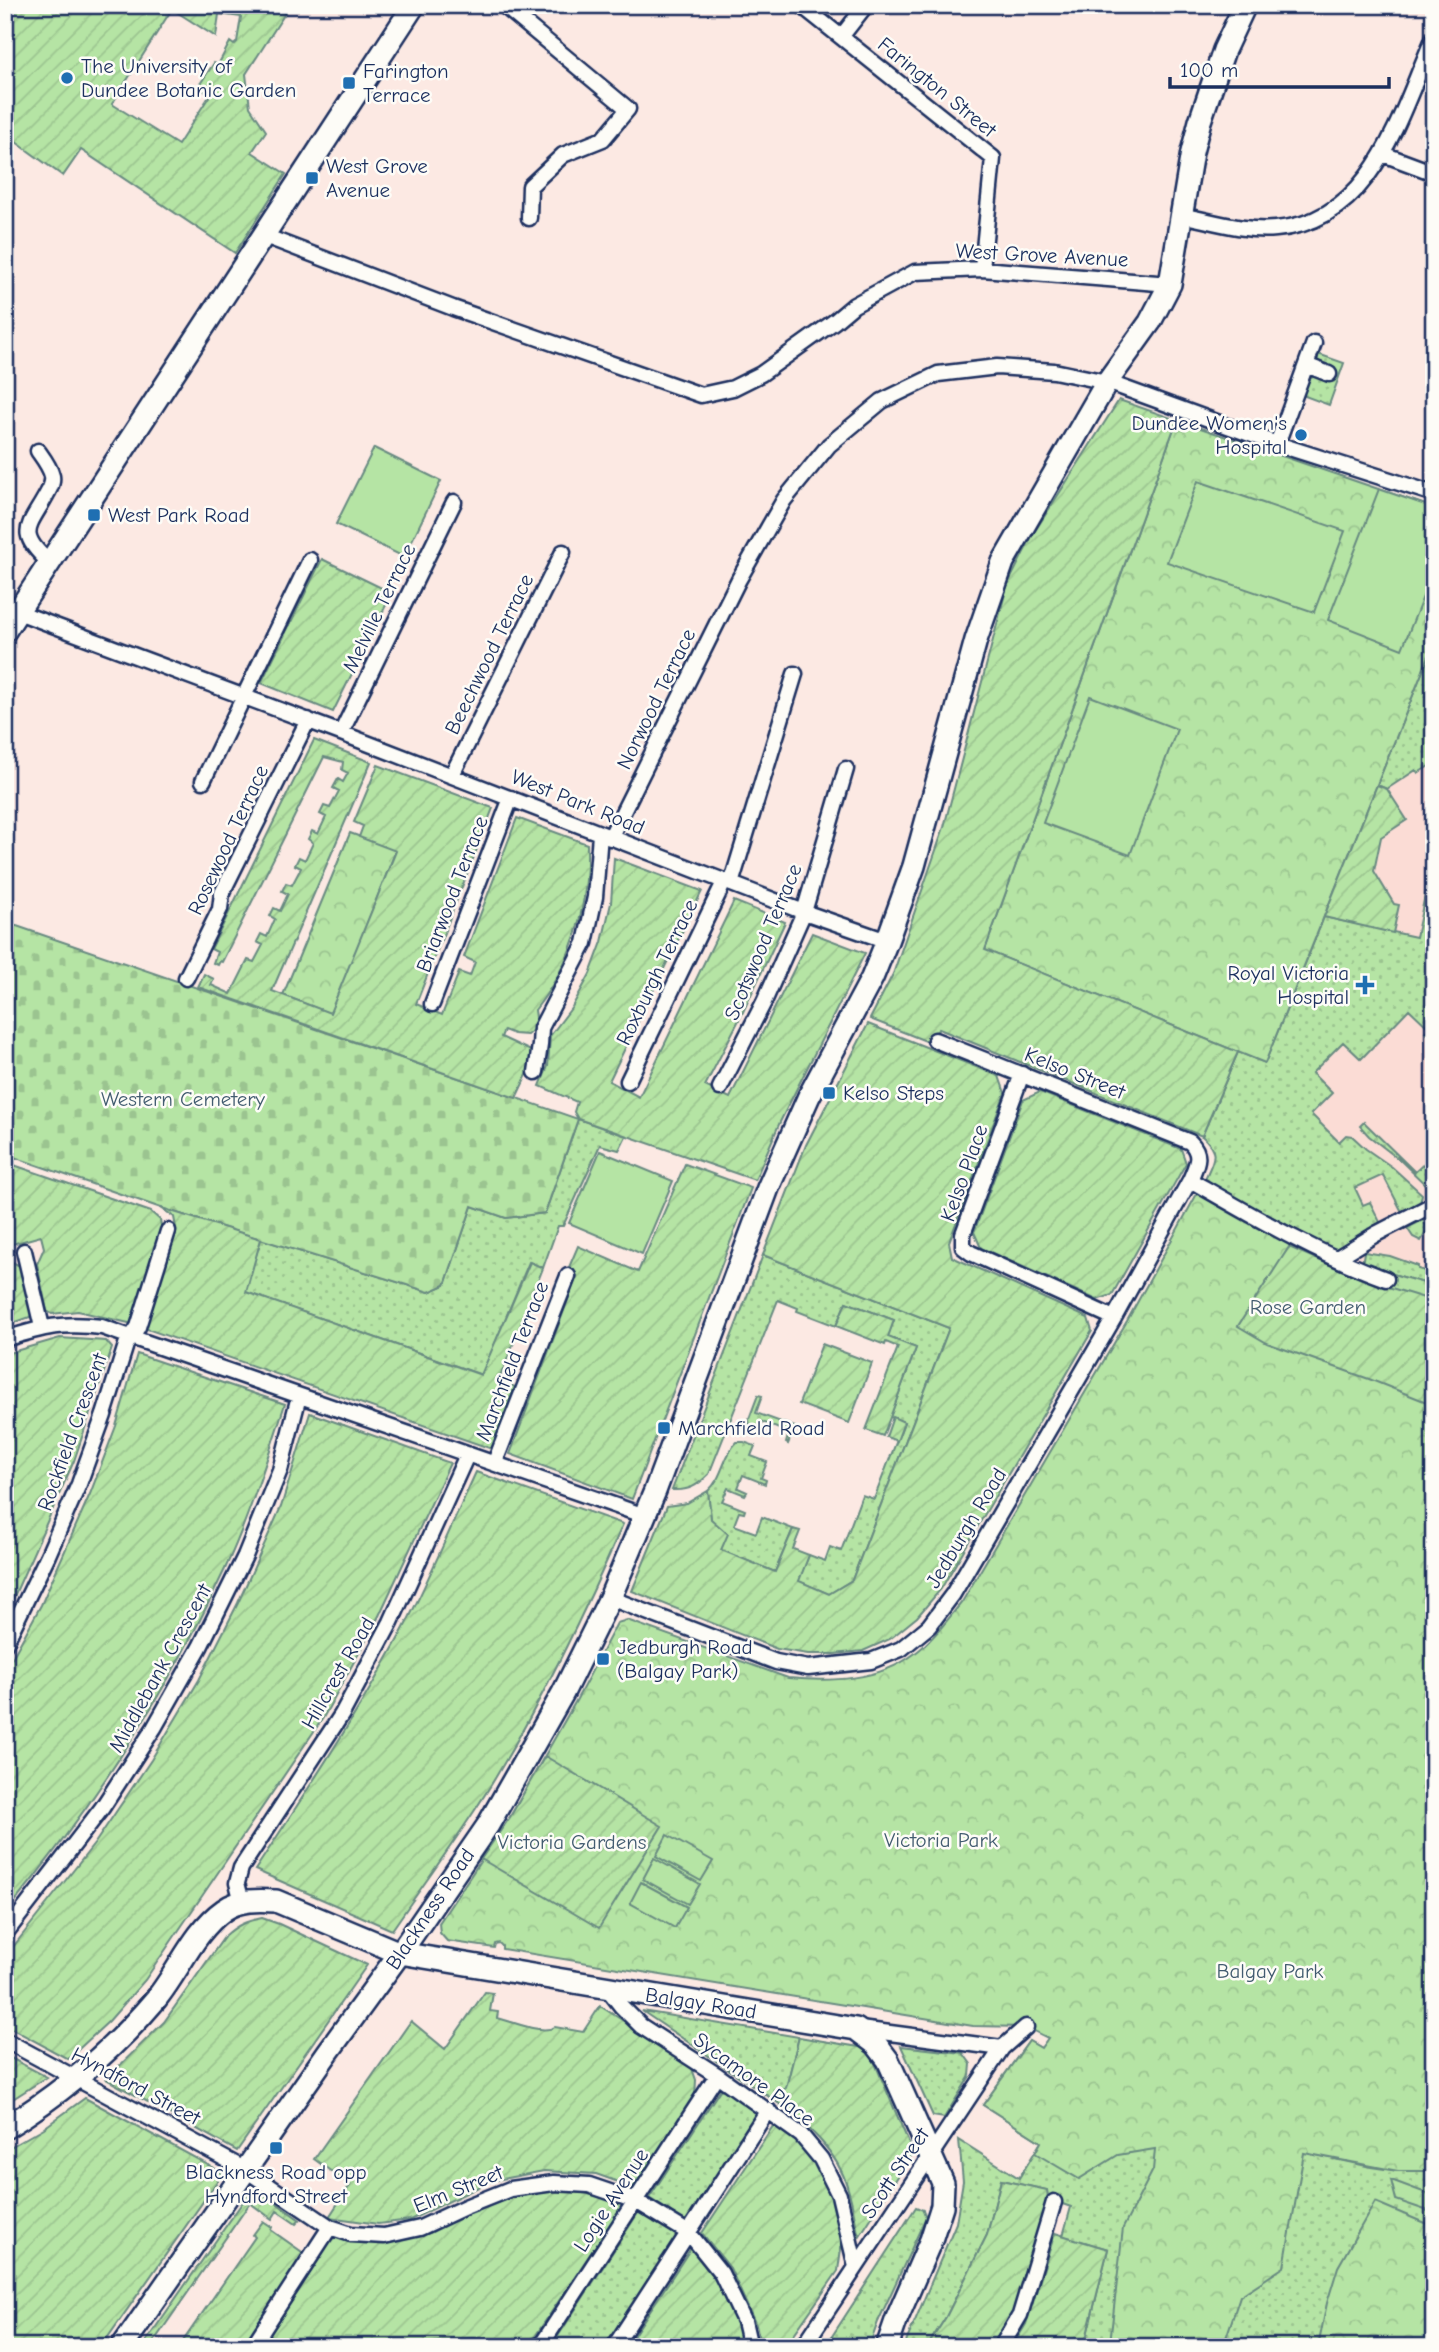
<svg xmlns="http://www.w3.org/2000/svg" width="1439" height="2352" font-family="'Comic Neue',sans-serif">
<style>
.built{fill:#fbdcd5}
.grass{fill:url(#grass-dots);stroke:#688a81;stroke-width:2}
.forest{fill:url(#forest-crowns);stroke:#688a81;stroke-width:2}
.cemetery{fill:url(#cemetery-stones);stroke:#688a81;stroke-width:2}
.garden{fill:url(#garden-furrows);stroke:#688a81;stroke-width:2;fill-rule:evenodd}
.pitch{fill:#b5e4a4;stroke:#688a81;stroke-width:2}
.lines{fill:none;stroke-linecap:round;stroke-linejoin:round}
.street-casing{stroke:#1b2f5e;stroke-width:19}
.secondary-casing{stroke:#1b2f5e;stroke-width:26}
.street{stroke:#fdfcf7;stroke-width:14}
.secondary{stroke:#fdfcf7;stroke-width:21}
.poi-dot{fill:#1f6fb2;stroke:#fdfcf7;stroke-width:2.5}
.labels{text-anchor:middle;dominant-baseline:central;stroke-width:5;stroke-linejoin:round;paint-order:stroke}
.poi-label{font-size:21px;fill:#1b2f5e;stroke:#fdfcf7;text-anchor:start}
.street-label{font-size:21px;fill:#1b2f5e;stroke:#fdfcf7}
.park-label{font-size:21px;fill:#425c70;stroke:#fdfcf7}
</style>
<defs>
<pattern id="grass-dots" width="8" height="8" patternUnits="userSpaceOnUse" patternTransform="scale(1.75)"><rect width="8" height="8" fill="#b5e4a4"/><path d="M2 2h.1M6 6h.1" fill="none" stroke="#9bc490" stroke-width="1.8" stroke-linecap="round"/></pattern>
<pattern id="forest-crowns" width="20" height="18" patternUnits="userSpaceOnUse" patternTransform="scale(1.75)"><rect width="20" height="18" fill="#b5e4a4"/><path d="M2 6a3 3 0 1 1 6 0M12 15a3 3 0 1 1 6 0" fill="none" stroke="#9bc490"/></pattern>
<pattern id="cemetery-stones" width="16" height="16" patternUnits="userSpaceOnUse" patternTransform="scale(1.75)"><rect width="16" height="16" fill="#b5e4a4"/><path d="M2 7V4a2 2 0 0 1 4 0v3zM10 15v-3a2 2 0 0 1 4 0v3z" fill="#9bc490"/></pattern>
<pattern id="garden-furrows" width="10" height="10" patternUnits="userSpaceOnUse" patternTransform="scale(1.75)"><rect width="10" height="10" fill="#b5e4a4"/><path d="M-1 1l2-2M0 10L10 0M9 11l2-2" fill="none" stroke="#9bc490"/></pattern>
</defs>
<rect width="100%" height="100%" fill="#fce9e3"/>
<filter id="ink" filterUnits="userSpaceOnUse"><feTurbulence type="fractalNoise" baseFrequency=".0143" numOctaves="2"/><feDisplacementMap in="SourceGraphic" scale="14" xChannelSelector="R" yChannelSelector="G"/><feConvolveMatrix kernelMatrix="1 2 1 2 8 2 1 2 1" color-interpolation-filters="sRGB"/></filter>
<g filter="url(#ink)">
<!-- built -->
<path class="built" d="M1434,643V1286L1362,1265L1204,1181L1215,1155L1212,1145L1202,1136L1238,1052L1265,1063Z"/>
<!-- grass -->
<path class="grass" d="M1318,354L1344,363L1329,405L1302,395C1305,386 1307,376 1318,376L1321,364L1318,360Z
M1434,643V763L1418,773L1416,770L1387,789L1377,785Z
M1427,886L1434,887V920L1430,924L1434,928V1040L1425,1032L1429,1028L1409,1009L1361,1059L1343,1042L1312,1073L1332,1093L1311,1114L1339,1142L1346,1135L1352,1136L1366,1149L1392,1167L1422,1194L1420,1204L1402,1212L1383,1175L1355,1188L1363,1205L1370,1202L1381,1224L1334,1250L1204,1181C1213,1160 1221,1153 1202,1136L1238,1052L1265,1063L1324,917L1416,937Z
M578,1119L626,1136L619,1150L600,1145L563,1226H558L543,1268L529,1262L482,1375L245,1292L261,1239L429,1292L445,1285L472,1206L506,1218L545,1213Z
M1364,1122L1415,1172L1434,1154V1193L1401,1161L1369,1136L1360,1126Z
M1423,1220L1428,1229L1421,1241L1413,1237L1407,1228Z
M1364,1252L1390,1256L1418,1266V1269L1428,1272L1434,1271V1286L1362,1265Z
M763,1255L949,1328L852,1580L829,1594L798,1581L809,1555L825,1561L830,1547L841,1551L862,1495L874,1499L904,1422L890,1417L916,1348L887,1337L894,1320L846,1302L836,1326L797,1311L798,1308L778,1300L709,1474C697,1486 689,1491 672,1490Z
M758,1395L762,1396L756,1413L795,1427L788,1444L786,1443L789,1433L760,1421L755,1431L750,1428L749,1419Z
M737,1442H744L755,1446L751,1456L767,1462L761,1478L766,1480L765,1484L743,1475L738,1488L747,1492L745,1495L728,1488L722,1501L745,1510L744,1513L739,1512L734,1525L756,1533L762,1517L793,1529L775,1572L721,1550L711,1519L708,1491C723,1478 723,1455 737,1442Z
M642,2011L799,2037L786,2088L777,2094V2102Z
M1049,2038L1267,2144L1371,2167L1398,2171H1434V2347H1084L1108,2249L1063,2236L1071,2207L1048,2199L1047,2190L1001,2180L987,2235L946,2317L927,2347H904L956,2223L963,2181L959,2140L1019,2178L1041,2142L983,2105L1029,2041L1041,2048Z
M901,2046L963,2053L971,2064L970,2076L944,2118L933,2116Z
M726,2089L757,2110L759,2115L688,2223L649,2198L720,2090Z
M916,2207L923,2210L926,2217L878,2322L869,2347H825Z
M640,2210L679,2235L606,2347H551Z"/>
<!-- forest -->
<path class="forest" d="M1177,420L1434,508V643L1265,1063L985,950Z
M350,833L396,850L331,1014L283,995Z
M1204,1181L1362,1265L1434,1286V2171H1398L1304,2153L1284,2267L1240,2296L1223,2347H1117L1110,2343L1123,2228L1153,2170L1155,2149L1118,2155L1079,2179L1035,2153L1041,2142L983,2105L1029,2041L1041,2048L1048,2038L1026,2027L973,2026L502,1949V1946L499,1943L495,1944L494,1948L447,1941L440,1933L439,1923L510,1817L577,1699L617,1623L627,1620L788,1678C830,1682 879,1681 914,1654C933,1640 947,1620 962,1602L1127,1321Z
M1391,2180L1434,2196V2213L1396,2200Z
M1375,2202L1434,2227V2347H1318L1327,2303L1338,2267Z"/>
<!-- cemetery -->
<path class="cemetery" d="M5,922L578,1119L545,1213L506,1218L472,1206L445,1285L429,1292L161,1208L5,1154Z"/>
<!-- garden -->
<path class="garden" d="M5,5H286L289,7L246,74L250,107L266,131L252,152L286,174L235,253L81,150L63,176L5,134ZM172,9L216,37L219,14L241,17L237,42L234,45L230,42L218,65L214,63L198,87L210,95L178,145L112,104Z
M1119,400L1177,420L985,950L1238,1052L1202,1136L939,1029L926,1041L870,1019L893,974L944,827L1007,586L1033,534Z
M322,559L392,593L333,712L261,683Z
M314,740L371,762L272,991L330,1013L396,851L359,837L363,826L354,822L378,765L493,808L416,1004L442,1015L459,972L470,976L475,962L464,957L517,818L587,844C589,905 573,962 535,1010C537,1022 537,1028 527,1035L514,1034L504,1030L501,1037L531,1051L534,1060L516,1098L198,987L204,974L214,979L211,985L231,994L248,960L254,962L263,945L257,942L261,934L267,937L275,919L270,916L274,908L280,911L288,894L282,891L286,883L292,885L301,868L295,865L299,857L305,860L313,843L308,839L312,831L318,834L326,817L320,814L324,806L330,808L339,791L333,788L338,779L343,782L348,773L342,770L343,762L324,757L222,962L220,961L218,965L213,963L217,952L211,949Z
M1377,785L1387,789L1407,820L1381,837L1374,871L1394,904L1399,905L1393,933L1324,917Z
M614,858L702,891L609,1081L639,1097L734,901L785,922L742,1014L705,1086L730,1098L812,933L865,953L780,1122L755,1180L578,1119L574,1112L577,1102L540,1086L548,1066L550,1036L572,1007L590,974L602,942L611,903Z
M868,1024L999,1076L1005,1093L949,1242L952,1257L1088,1318L1092,1331L941,1589L917,1617L890,1639L863,1651L834,1654H808L777,1649L632,1591L667,1506L687,1503L708,1491L711,1519L728,1534L721,1550L775,1572L793,1529L800,1531L793,1549L809,1555L799,1581L829,1594L852,1580L949,1328L763,1255L806,1145Z
M1040,1092L1181,1149L1186,1163L1112,1295L1097,1300L981,1248L974,1232L1023,1100Z
M5,1162L151,1212L160,1220L162,1230L133,1324L78,1311L52,1314L47,1311L37,1264L44,1248L41,1236L5,1246Z
M685,1164L751,1188L632,1499L510,1454L577,1276L567,1272L578,1246L638,1272Z
M161,1208L261,1239L246,1292L481,1375L530,1262L543,1268L499,1380L515,1387L492,1449L144,1328L176,1228L174,1217Z
M1289,1247L1362,1279L1434,1301V1405L1369,1379L1267,1343L1238,1326Z
M5,1255L6,1258L21,1267L32,1312L30,1317L5,1326Z
M846,1302L894,1320L888,1337L916,1348L883,1436L866,1430L898,1347L886,1342L885,1345L836,1326Z
M60,1338L106,1341L112,1348L74,1461L8,1610L5,1608V1354Z
M822,1344L872,1363L849,1423L799,1404Z
M137,1354L285,1404C267,1459 249,1517 225,1569C167,1693 92,1808 5,1914V1671L41,1605L90,1494L116,1426Z
M310,1413L450,1463L378,1618L323,1718L145,1980L109,2021L68,2059L5,2025V1957L95,1843L151,1760L199,1680L238,1603L281,1507Z
M893,1417L904,1422L897,1441L886,1437Z
M476,1472L623,1524C584,1614 542,1701 491,1785C460,1835 425,1882 392,1930L255,1870C307,1791 359,1712 404,1628C430,1578 452,1524 476,1472Z
M545,1756L662,1826L599,1928L481,1859L510,1817Z
M262,1918L279,1924L367,1965L237,2151L106,2079L164,2022L225,1936C237,1925 246,1921 262,1918Z
M485,1992L493,1993L490,2011L498,2012L497,2018C512,2021 541,2035 555,2027L583,2032L600,2006L690,2063L696,2080L695,2097L635,2188L596,2174L544,2171L491,2181L410,2220L378,2224L329,2217L350,2185L314,2159L411,2021L445,2049Z
M799,2037L865,2048L872,2056L913,2153L859,2237C855,2221 853,2204 848,2189C838,2151 806,2124 777,2102V2094L786,2088Z
M5,2055L47,2077L5,2104Z
M85,2098L223,2173L101,2347H72L63,2341L59,2347H5V2150L44,2128Z
M775,2123L800,2141L817,2162L834,2198L842,2241L838,2271L785,2347H761L756,2325L730,2268L702,2233Z
M1001,2180L1047,2190L1048,2199L1013,2314L994,2347H927L946,2317L987,2235Z
M547,2189C574,2191 598,2194 623,2205L528,2347L473,2338L424,2343L417,2347H261L333,2236L381,2242L430,2233L485,2204Z
M251,2190H258L300,2220L296,2224L277,2211L272,2219L250,2203L150,2347H142Z
M263,2221L272,2227L271,2230L305,2254L244,2347H179L255,2237L253,2235Z
M1055,2233L1108,2249L1084,2347H1012L1026,2324Z
M691,2248C717,2278 734,2307 742,2347H626Z"/>
<!-- pitch -->
<path class="pitch" d="M374,448L441,481L404,557L336,524Z
M1198,481L1345,531L1314,612L1167,562Z
M1379,489L1434,508V569L1402,649L1328,620Z
M1090,696L1177,729L1130,855L1043,823Z
M600,1151L673,1181L642,1254L569,1223Z
M667,1835L713,1861L701,1881L656,1856Z
M654,1858L700,1884L688,1904L643,1879Z
M641,1882L687,1907L675,1928L630,1903Z"/>
<g class="lines">
<!-- street casing -->
<g class="street-casing">
<path id="street" d="M503,5L628,109L603,139L563,155L530,186L529,218
M801,5L993,158L982,269
M841,37L866,5
M1383,154L1434,173
M1181,215C1211,221 1245,232 1276,229C1375,221 1400,112 1434,37
M262,235L453,308L701,395L733,388L761,374L835,321L854,305L915,272L982,269L1170,284
M1306,365L1329,374
M1277,444L1314,343
M38,451C43,458 50,467 52,476C53,482 51,487 48,492C30,527 14,531 50,563
M18,612L341,733L804,912L887,941
M341,733L454,502
M452,775L563,552
M203,781L310,560
M610,838L739,579L784,500L829,445L882,401L938,374L997,367L1054,371L1107,382L1277,444L1434,494
M731,884L795,674
M186,978L220,909L222,893L308,720
M432,1004L511,798
M536,1072L540,1045L541,1028L585,943L595,897L600,834
M1022,1074L963,1234V1247L971,1253L1114,1318
M628,1081L724,882
M720,1088L764,1002L804,912L846,769
M1190,1180C1253,1216 1317,1254 1386,1279
M24,1251L42,1327
M1337,1258L1376,1234L1434,1204
M5,1339C44,1327 61,1322 102,1327L645,1516
M495,1462L568,1276
M610,1598L776,1662L808,1668L871,1661L901,1649L929,1626L953,1594L1114,1318L1190,1180C1196,1165 1203,1155 1190,1142L935,1040
M5,1644L48,1555L79,1484L104,1415L126,1345L138,1327L168,1231
M242,1902L237,1883L241,1868L342,1714L391,1622L467,1455
M5,1934L102,1808L154,1728L200,1647L245,1556L280,1470L299,1396
M607,1988L621,2006L641,2026L717,2075L801,2135L821,2159L839,2195L856,2267
M860,2029L1002,2048
M5,2040L246,2170L330,2227L351,2234L384,2236L420,2228L465,2207L510,2189L554,2183L589,2185L636,2201L689,2233L721,2273L744,2321L750,2347
M252,2347L330,2227
M540,2347L717,2075
M614,2347L768,2110
M803,2347L1002,2048L1026,2027
M1001,2347L1020,2315L1054,2202"/>
</g>
<!-- secondary casing -->
<g class="secondary-casing">
<path id="secondary" d="M5,631L414,5
M5,2128C62,2093 113,2050 156,1999C179,1971 194,1931 224,1910C239,1899 259,1900 276,1901L400,1953L856,2029L876,2044L888,2060L943,2183L942,2206L931,2240L897,2318L887,2347
M122,2347L328,2052L400,1953L488,1825L563,1693L610,1598L655,1491L768,1188L809,1096L872,978L887,941L914,866L976,640L1003,562L1107,382L1150,322L1170,284L1192,152L1200,121L1224,50L1245,5"/>
</g>
<!-- street -->
<use href="#street" class="street"/>
<!-- secondary -->
<use href="#secondary" class="secondary"/>
</g>
</g>
<!-- markers -->
<g class="poi-dot">
<circle cx="67" cy="78" r="7"/>
<rect x="342" y="76" width="14" height="14" rx="3.5"/>
<rect x="305" y="171" width="14" height="14" rx="3.5"/>
<circle cx="1301" cy="435" r="7"/>
<rect x="87" y="508" width="14" height="14" rx="3.5"/>
<path d="M1361.5 974.5h7v7h7v7h-7v7h-7v-7h-7v-7h7z"/>
<rect x="822" y="1086" width="14" height="14" rx="3.5"/>
<rect x="657" y="1421" width="14" height="14" rx="3.5"/>
<rect x="596" y="1652" width="14" height="14" rx="3.5"/>
<rect x="269" y="2141" width="14" height="14" rx="3.5"/>
</g>
<g class="labels">
<!-- poi labels -->
<g class="poi-label">
<text x="81" y="66">The University of<tspan x="81" dy="24">Dundee Botanic Garden</tspan></text>
<text x="363" y="71">Farington<tspan x="363" dy="24">Terrace</tspan></text>
<text x="326" y="166">West Grove<tspan x="326" dy="24">Avenue</tspan></text>
<text x="1287" y="423" text-anchor="end">Dundee Women's<tspan x="1287" dy="24">Hospital</tspan></text>
<text x="108" y="515">West Park Road</text>
<text x="1349" y="973" text-anchor="end">Royal Victoria<tspan x="1349" dy="24">Hospital</tspan></text>
<text x="843" y="1093">Kelso Steps</text>
<text x="678" y="1428">Marchfield Road</text>
<text x="617" y="1647">Jedburgh Road<tspan x="617" dy="24">(Balgay Park)</tspan></text>
<text x="276" y="2172" text-anchor="middle">Blackness Road opp<tspan x="276" dy="24">Hyndford Street</tspan></text>
</g>
<!-- street labels -->
<g class="street-label">
<text transform="translate(937 87) rotate(39)">Farington Street</text>
<text transform="translate(1042 255) rotate(3)">West Grove Avenue</text>
<text transform="translate(379 608) rotate(-64)">Melville Terrace</text>
<text transform="translate(489 654) rotate(-64)">Beechwood Terrace</text>
<text transform="translate(656 699) rotate(-64)">Norwood Terrace</text>
<text transform="translate(578 802) rotate(22)">West Park Road</text>
<text transform="translate(228 840) rotate(-65)">Rosewood Terrace</text>
<text transform="translate(452 894) rotate(-69)">Briarwood Terrace</text>
<text transform="translate(763 942) rotate(-67)">Scotswood Terrace</text>
<text transform="translate(657 972) rotate(-64)">Roxburgh Terrace</text>
<text transform="translate(1075 1073) rotate(22)">Kelso Street</text>
<text transform="translate(964 1173) rotate(-70)">Kelso Place</text>
<text transform="translate(512 1361) rotate(-69)">Marchfield Terrace</text>
<text transform="translate(72 1432) rotate(-70)">Rockfield Crescent</text>
<text transform="translate(966 1528) rotate(-59)">Jedburgh Road</text>
<text transform="translate(160 1668) rotate(-61)">Middlebank Crescent</text>
<text transform="translate(338 1673) rotate(-60)">Hillcrest Road</text>
<text transform="translate(430 1909) rotate(-56)">Blackness Road</text>
<text transform="translate(701 2003) rotate(9)">Balgay Road</text>
<text transform="translate(754 2079) rotate(36)">Sycamore Place</text>
<text transform="translate(136 2086) rotate(28)">Hyndford Street</text>
<text transform="translate(895 2173) rotate(-56)">Scott Street</text>
<text transform="translate(458 2189) rotate(-22)">Elm Street</text>
<text transform="translate(611 2200) rotate(-57)">Logie Avenue</text>
</g>
<!-- park labels -->
<g class="park-label">
<text x="183" y="1099">Western Cemetery</text>
<text x="1308" y="1307">Rose Garden</text>
<text x="941" y="1840">Victoria Park</text>
<text x="572" y="1842">Victoria Gardens</text>
<text x="1270" y="1971">Balgay Park</text>
</g>
</g>
<!-- margin -->
<rect width="1439" height="2352" fill="none" stroke="#fdfcf7" stroke-width="28"/>
<rect x="14" y="14" width="1411" height="2324" fill="none" stroke="#1b2f5e" stroke-width="2.5" filter="url(#ink)"/>
<!-- scale -->
<path d="M1170 77v10h219v-10" fill="none" stroke="#1b2f5e" stroke-width="3.5"/>
<text x="1180" y="77" font-size="21" fill="#1b2f5e" stroke="#fdfcf7" stroke-width="5" paint-order="stroke">100 m</text>
</svg>
